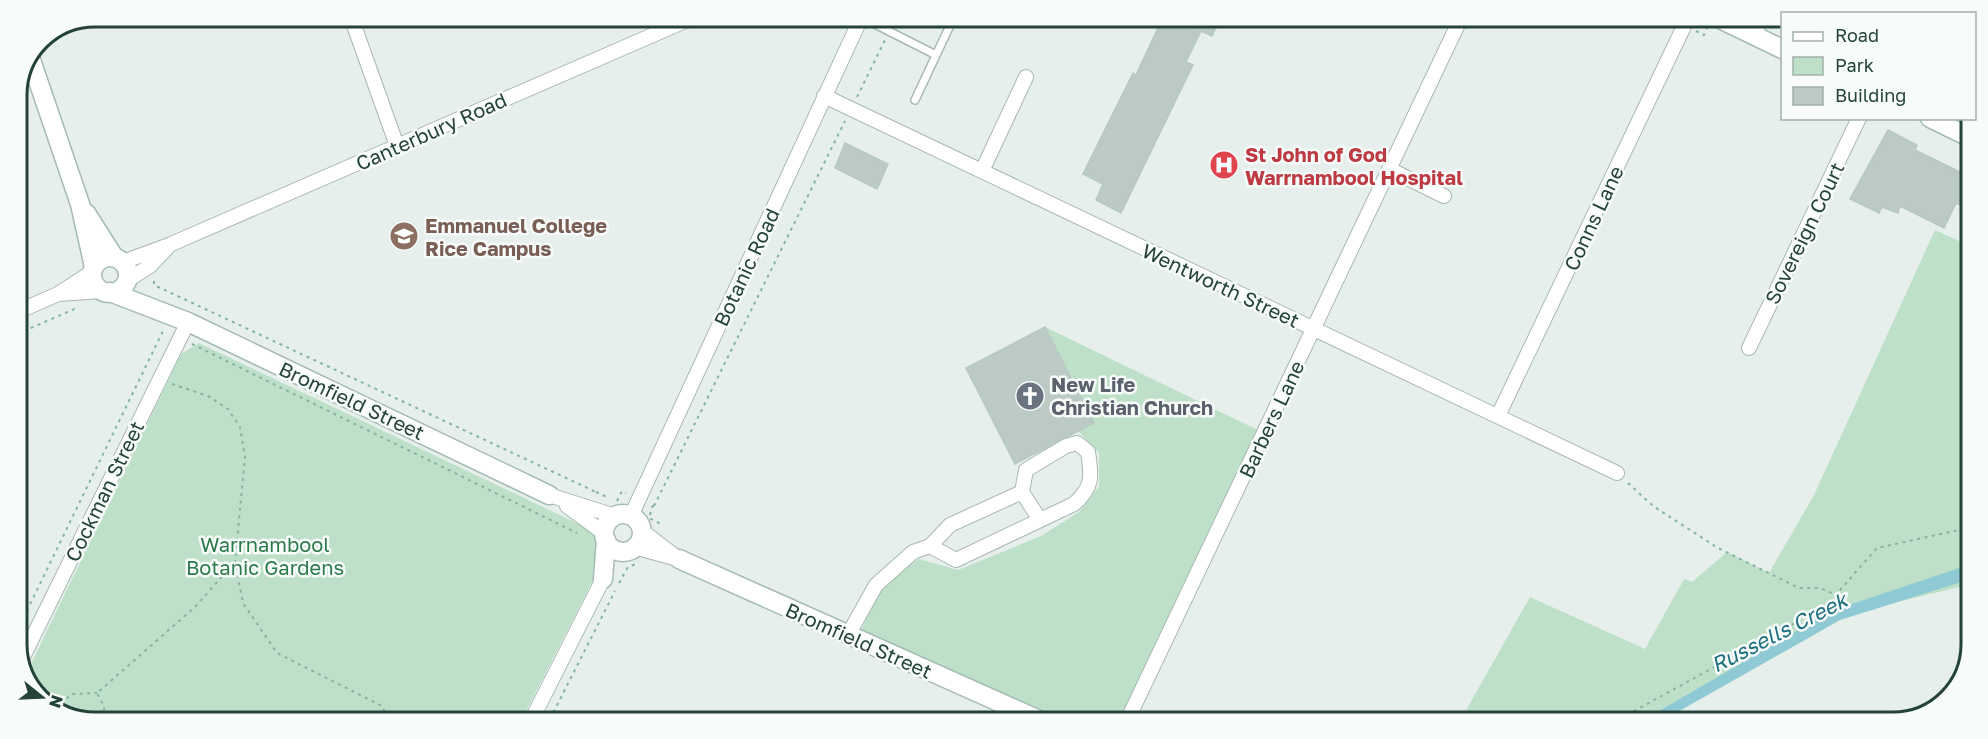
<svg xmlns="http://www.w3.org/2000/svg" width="1988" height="739" font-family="'Golos Text',sans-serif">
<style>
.green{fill:#bfe0c8}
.water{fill:#8ec9d4}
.building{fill:#bbcac4;stroke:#b8c9c2;stroke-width:1.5}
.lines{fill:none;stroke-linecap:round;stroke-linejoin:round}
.lane-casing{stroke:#a8b8b2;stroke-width:10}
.street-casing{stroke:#a8b8b2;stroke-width:16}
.secondary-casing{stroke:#a4bbb3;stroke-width:21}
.path{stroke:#86b3a5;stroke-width:2;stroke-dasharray:3 4.5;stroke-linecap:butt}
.lane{stroke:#fff;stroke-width:7}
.street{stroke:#fff;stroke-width:14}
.secondary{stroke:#fff;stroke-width:18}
.labels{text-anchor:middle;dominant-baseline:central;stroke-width:5;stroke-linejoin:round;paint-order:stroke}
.street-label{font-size:20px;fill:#24423a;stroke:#f7fbf9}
.health-label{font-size:20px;font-weight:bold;fill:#be3a42;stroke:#f7fbf9;text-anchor:start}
.education-label{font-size:20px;font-weight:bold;fill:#785e54;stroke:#f7fbf9;text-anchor:start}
.worship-label{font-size:20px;font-weight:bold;fill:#5b616d;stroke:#f7fbf9;text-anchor:start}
.park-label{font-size:20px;fill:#2d7a4b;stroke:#f7fbf9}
.water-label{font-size:21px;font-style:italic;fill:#1c6f80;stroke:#f7fbf9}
.rim{fill:none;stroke:#24423a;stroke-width:3}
</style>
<rect width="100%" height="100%" fill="#e6efeb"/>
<!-- green -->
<path class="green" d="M1935,230L1970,246L1968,585L1838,616L1651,722L1460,721L1530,597L1645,649L1684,579L1692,582L1727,552L1769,573L1814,495Z
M1045,327L1264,433L1127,721L1039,720L858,639L868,613L888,579L919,559L958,570L1041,536L1079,512L1099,487V453L1078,431L1094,423Z
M199,343L587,528L595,537L597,546L594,578L522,719L70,718L33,692L26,674L181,354Z"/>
<!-- water -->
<path class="water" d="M1968,565V580L1840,620L1660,722H1640L1831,611Z"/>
<!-- building -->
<path class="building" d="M1162,19H1220L1212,36L1201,31L1186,62L1193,65L1121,213L1096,200L1103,184L1083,174L1133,73L1136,75Z
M1888,130L1917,145L1915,150L1960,172L1971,149V198L1964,195L1960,205L1956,203L1944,228L1900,206L1898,213L1882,207L1879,213L1850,199Z
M845,143L888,164L877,189L835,168Z
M1045,327L1094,423L1015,464L966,368Z"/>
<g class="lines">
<!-- lane casing -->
<g class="lane-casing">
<path id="lane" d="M863,18L936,55
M915,100L953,19"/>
</g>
<!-- street casing -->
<g class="street-casing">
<path id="street" d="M351,17L397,146
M1754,35L1761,20
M824,96L1617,473
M1389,169L1444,196
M982,171L1026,77
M123,262L169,245L692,18
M126,281L150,266L168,247
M58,294L102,291
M17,312L58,294L92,272
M1749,348L1859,118
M1498,416L1687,20
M1022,492L1040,520
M549,495L615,516
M567,506L604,533
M631,516L861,18
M641,530L679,559
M634,547L674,558
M848,635L876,585L913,552L930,546L950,525L1022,492L1026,470L1066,446L1077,443L1088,452C1092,477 1093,487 1074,504L956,560L930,546
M21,661L188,322
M532,719L603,579
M1127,721L1460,20"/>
</g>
<!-- secondary casing -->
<g class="secondary-casing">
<path id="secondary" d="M1722,20L1782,49
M31,60L80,204L94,267
M1930,118L1971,138
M86,213L114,257
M92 275a18 18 0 1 1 36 0a18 18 0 1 1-36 0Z
M110,292L188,322L549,495
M604 533a19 19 0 1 1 38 0a19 19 0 1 1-38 0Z
M679,559L1039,720
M603,579L606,540"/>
</g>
<!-- path -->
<path class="path" d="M1775,23L1782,27
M1696,31L1704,35L1707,28
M857,97L885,40
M154,281V285L596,492
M17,334L79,307
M192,344L577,533
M172,384L208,396L228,409L240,427L245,457L235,562L243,603L277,653L382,706L388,719
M1628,483L1653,506L1718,548L1799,588H1820L1836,595
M596,492L607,497
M617,501L622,491L626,493
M653,505L649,518L661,524L660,526
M654,506L845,121
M619,583L628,567L639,563
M17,631L163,331
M61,712L63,703L71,694L97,693
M105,718L104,706L97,693L195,607L235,562
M550,719L615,591
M1614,722L1826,606L1877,548L1968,528"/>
<!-- lane -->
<use href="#lane" class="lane"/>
<!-- street -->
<use href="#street" class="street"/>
<!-- secondary -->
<use href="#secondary" class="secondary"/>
</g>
<!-- icons -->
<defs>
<g id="hospital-disc" transform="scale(1.5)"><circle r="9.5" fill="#e0444e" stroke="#f7fbf9"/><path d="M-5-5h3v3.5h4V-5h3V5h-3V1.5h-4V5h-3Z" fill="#fff"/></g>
<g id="school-disc" transform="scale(1.5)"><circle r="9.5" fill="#8d6e63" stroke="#f7fbf9"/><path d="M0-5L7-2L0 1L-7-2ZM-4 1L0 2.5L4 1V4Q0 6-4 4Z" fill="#fff"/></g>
<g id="church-disc" transform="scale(1.5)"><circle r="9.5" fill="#6b7280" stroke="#f7fbf9"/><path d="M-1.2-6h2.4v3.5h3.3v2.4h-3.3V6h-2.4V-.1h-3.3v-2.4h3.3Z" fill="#fff"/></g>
</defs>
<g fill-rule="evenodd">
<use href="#hospital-disc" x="1224" y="165"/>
<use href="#school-disc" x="404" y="236"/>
<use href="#church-disc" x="1030" y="396"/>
</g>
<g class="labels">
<!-- street labels -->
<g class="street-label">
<text transform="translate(431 131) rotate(-24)">Canterbury Road</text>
<text transform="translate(1593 218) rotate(-65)">Conns Lane</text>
<text transform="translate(1804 233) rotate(-64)">Sovereign Court</text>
<text transform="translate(746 267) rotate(-65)">Botanic Road</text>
<text transform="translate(1221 285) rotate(25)">Wentworth Street</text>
<text transform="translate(352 400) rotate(25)">Bromfield Street</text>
<text transform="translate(1271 419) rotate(-65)">Barbers Lane</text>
<text transform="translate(104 491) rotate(-64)">Cockman Street</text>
<text transform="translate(859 640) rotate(24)">Bromfield Street</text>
</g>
<!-- health labels -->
<g class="health-label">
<text x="1245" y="154">St John of God<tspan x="1245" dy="23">Warrnambool Hospital</tspan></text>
</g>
<!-- education labels -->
<g class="education-label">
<text x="425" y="225">Emmanuel College<tspan x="425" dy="23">Rice Campus</tspan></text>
</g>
<!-- worship labels -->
<g class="worship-label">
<text x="1051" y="384">New Life<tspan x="1051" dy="23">Christian Church</tspan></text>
</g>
<!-- park labels -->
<g class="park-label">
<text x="265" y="544">Warrnambool<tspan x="265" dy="23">Botanic Gardens</tspan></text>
</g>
<!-- water labels -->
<g class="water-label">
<text transform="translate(1779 632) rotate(-27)">Russells Creek</text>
</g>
</g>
<!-- crop -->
<path d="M0 0H1988V739H0ZM95 27H1893A68 68 0 0 1 1961 95V644A68 68 0 0 1 1893 712H95A68 68 0 0 1 27 644V95A68 68 0 0 1 95 27Z" fill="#f7fbf9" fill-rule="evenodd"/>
<path class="rim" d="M95 27H1893A68 68 0 0 1 1961 95V644A68 68 0 0 1 1893 712H95A68 68 0 0 1 27 644V95A68 68 0 0 1 95 27Z"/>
<!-- legend -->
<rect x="1781" y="12" width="195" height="108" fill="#f7fbf9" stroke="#a3b1ad" stroke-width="1.5"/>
<rect x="1793" y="32" width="30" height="9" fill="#ffffff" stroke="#a3b1ad" stroke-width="1.5"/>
<text x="1835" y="42" font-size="18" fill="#24423a">Road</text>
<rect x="1793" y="57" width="30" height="18" fill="#bfe0c8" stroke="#a3b1ad" stroke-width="1.5"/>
<text x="1835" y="72" font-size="18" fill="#24423a">Park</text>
<rect x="1793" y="87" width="30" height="18" fill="#bbcac4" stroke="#a3b1ad" stroke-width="1.5"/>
<text x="1835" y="102" font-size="18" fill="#24423a">Building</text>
<!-- north arrow -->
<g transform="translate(42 697) rotate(108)" stroke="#f7fbf9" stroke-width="4.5" paint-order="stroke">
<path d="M0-4.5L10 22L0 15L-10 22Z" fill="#24423a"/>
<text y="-9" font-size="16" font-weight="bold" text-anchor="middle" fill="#24423a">N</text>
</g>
</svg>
